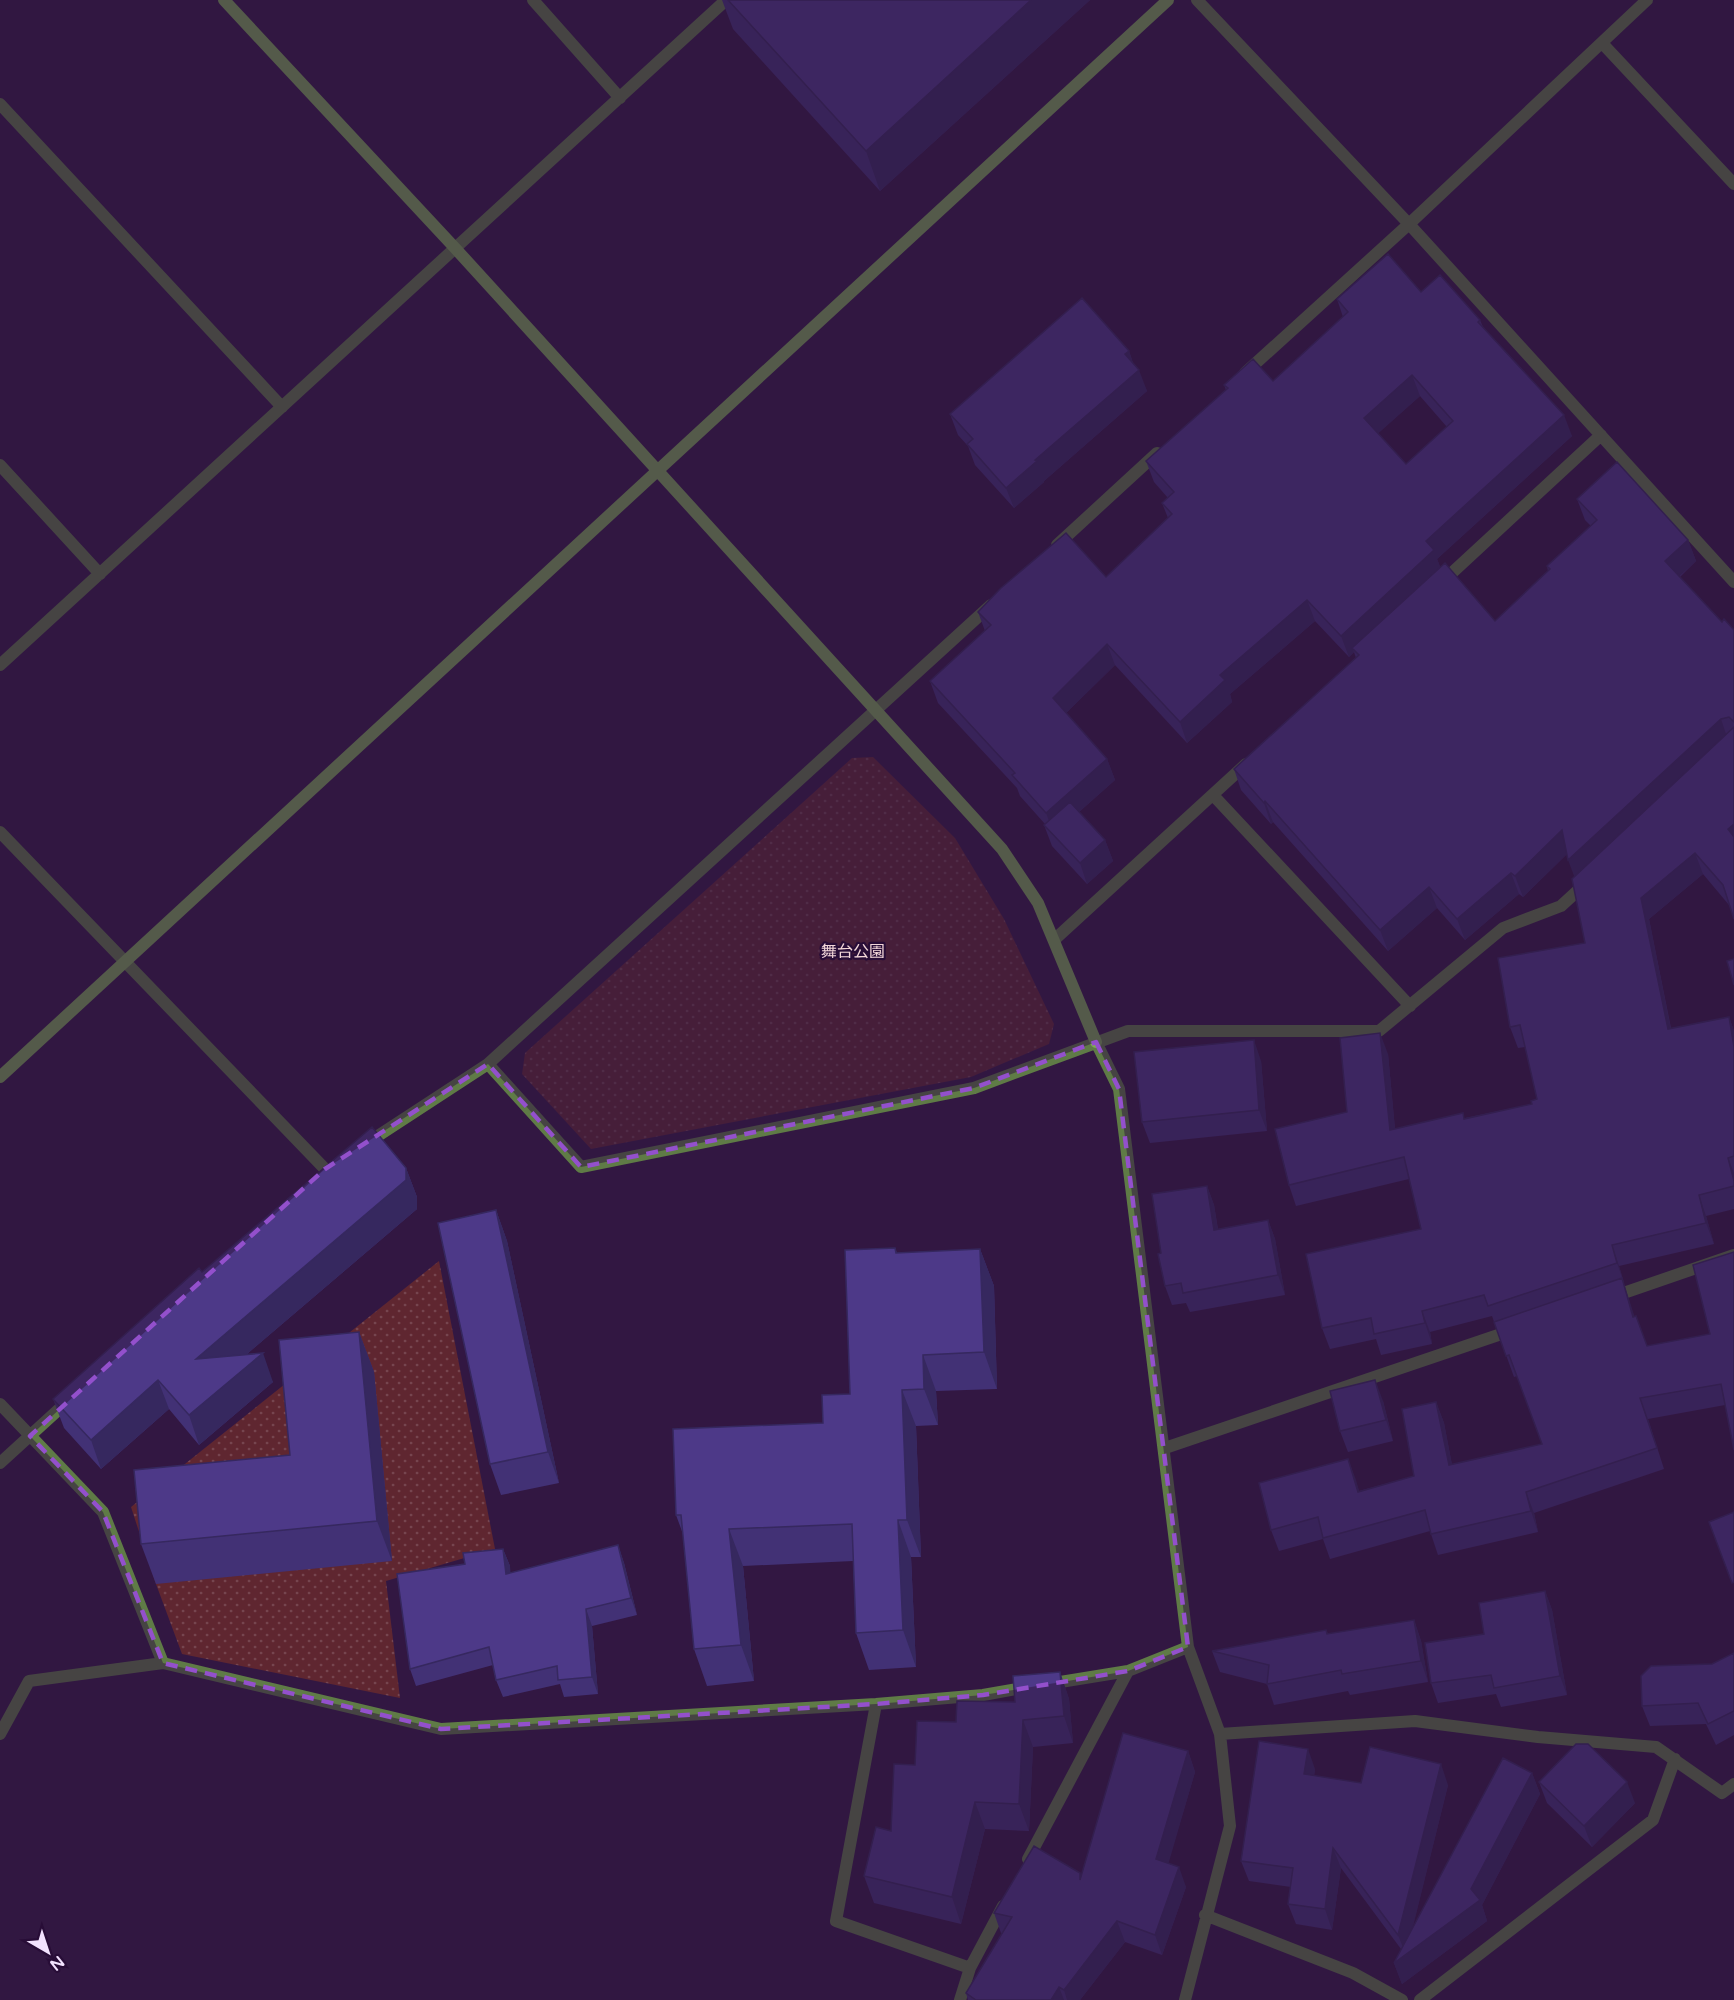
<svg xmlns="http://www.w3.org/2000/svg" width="1734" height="2000" font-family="'Varela Round','Noto Sans JP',sans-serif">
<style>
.green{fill:url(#green-dots)}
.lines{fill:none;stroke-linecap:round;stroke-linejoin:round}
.street{stroke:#5f7b46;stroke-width:12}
.secondary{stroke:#7eab54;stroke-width:12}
.wall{fill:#423175;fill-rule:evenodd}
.shaded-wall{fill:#36285f}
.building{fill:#4d3988;stroke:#36285f;stroke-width:1.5;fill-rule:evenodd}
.marked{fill:none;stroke:#9350cc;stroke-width:4.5;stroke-dasharray:12 8;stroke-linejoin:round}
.labels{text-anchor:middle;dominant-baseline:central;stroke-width:4.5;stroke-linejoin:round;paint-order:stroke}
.park-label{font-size:16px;fill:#f2d6d8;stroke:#280d37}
</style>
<defs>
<pattern id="green-dots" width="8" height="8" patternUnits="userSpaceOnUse" patternTransform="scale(1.5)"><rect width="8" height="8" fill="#5f2630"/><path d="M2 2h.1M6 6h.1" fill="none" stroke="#76454f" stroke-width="1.8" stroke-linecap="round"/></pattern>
</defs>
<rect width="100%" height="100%" fill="#321742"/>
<!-- green -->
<path class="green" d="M873,757L955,838L1004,919L1054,1024L1049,1044L971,1077L591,1149L522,1074L525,1053L852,758Z
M439,1261L495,1549L386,1581L400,1698L182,1654L156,1584L131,1507Z"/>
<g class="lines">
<!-- street -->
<path class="street" d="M533,0L620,98
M1197,0L1409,224L1734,582
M1602,43L1734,184
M0,104L282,407
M1245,373L1409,224L1647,0
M0,465L100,574
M1057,545L1157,453
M1441,583L1601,435
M0,665L726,0
M1213,795L1410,1006
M0,832L325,1169
M1054,940L1246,764
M1096,1042L1119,1089L1188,1647L1220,1734L1230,1826L1185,2000
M488,1064L581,1167L974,1088L1128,1031H1379L1503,928L1561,906L1585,884
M367,1143L488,1064L991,605
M1612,1297L1734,1255
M0,1404L103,1512L163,1663L441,1729L876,1704L983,1695L1028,1687
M1165,1448L1513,1330
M0,1463L68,1401
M1048,1684L1128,1671L1188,1647
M876,1704L836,1921L970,1968
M0,1734L29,1681L163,1663
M1220,1734L1415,1721L1538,1737L1656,1747L1722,1793L1734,1784
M1028,1859L1128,1671
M1205,1915L1353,1973L1402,2000
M960,2000L970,1968L1003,1906
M1420,2000L1653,1820L1675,1759"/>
<!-- secondary -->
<path class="secondary" d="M224,0L455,248L1002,849L1038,903L1096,1042
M0,1077L1168,0"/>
</g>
<!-- wall -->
<path class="wall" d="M722,0H1090L880,191L733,29Z
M1421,292L1480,320L1483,327L1572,436L1437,559L1440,567L1495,621L1548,571L1547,566L1591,526L1585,520L1577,499L1688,540L1696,561L1680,577L1722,622L1734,630V919L1729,905L1703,874L1649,919L1671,1028L1729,1017L1734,1031V1209L1706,1216L1714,1244L1619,1266L1624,1283L1623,1284L1634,1316L1647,1346L1710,1334L1734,1252L1725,1405L1648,1419L1664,1469L1534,1513L1538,1532L1438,1555L1430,1531L1330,1559L1323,1539L1279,1551L1271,1530L1348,1459L1359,1491L1414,1476L1436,1402L1444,1423L1452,1465L1542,1444L1517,1376L1514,1377L1492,1316L1430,1332L1432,1344L1381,1355L1376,1339L1330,1349L1322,1328L1421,1229L1409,1179L1296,1206L1289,1185L1347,1112L1388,1054L1395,1129L1465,1118L1532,1104L1537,1099L1525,1047L1518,1048L1510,1027L1585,943L1575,877L1567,854L1523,897L1519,894L1465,940L1437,908L1388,951L1273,822L1271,824L1241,790L1234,769L1356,658L1354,652L1349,657L1315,621L1230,694L1232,702L1187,743L1115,665L1066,713L1107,759L1115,780L1079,812L1105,840L1113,861L1087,884L1052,846L1044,825L1045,824L1020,796L1017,788L938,703L930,681L985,631L978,612L1106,577L1168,518L1162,503L1168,498L1154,482L1146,461L1226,390L1224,385L1273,381L1343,317L1337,299ZM1420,396L1447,427L1406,464L1378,433Z
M1129,351L1133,363L1147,391L1044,481V482L1014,508L975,465L968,446L958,435L950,414Z
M1261,1061L1267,1131L1150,1143L1142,1122Z
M406,1168L417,1197V1209L247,1354L273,1382L199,1445L169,1409L101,1469L64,1428L53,1399L202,1272Z
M1207,1186L1214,1205L1218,1229L1268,1220L1275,1239L1285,1295L1190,1312L1186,1303L1172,1305L1165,1286L1161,1253Z
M496,1210L507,1241L559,1483L501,1495L490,1464Z
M895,1248L897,1253L980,1249L994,1286L997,1389L936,1391L938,1425L916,1426L921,1557H911L916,1667L869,1670L856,1633L853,1561L743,1566L754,1681L707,1686L694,1649L683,1534L676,1515L823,1423L850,1394Z
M359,1332L374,1372L392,1561L156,1584L141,1544L290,1455Z
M1383,1401L1393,1441L1348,1452L1340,1431Z
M618,1545L624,1563L637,1615L592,1626L598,1694L564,1697L560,1684L503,1697L496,1680L493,1665L416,1686L410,1669L465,1564L503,1549L510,1566V1573Z
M1545,1591L1552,1610L1567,1695L1501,1707L1496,1694L1438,1703L1431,1683L1484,1634Z
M1414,1620L1421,1641L1428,1682L1350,1695L1348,1691L1274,1705L1267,1684L1220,1672L1212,1651L1326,1630L1328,1634Z
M1734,1653V1735L1716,1745L1706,1724L1650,1726L1642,1706L1712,1664Z
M1060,1672L1069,1699L1073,1743L1033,1747L1029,1831L985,1829L961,1924L874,1903L864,1876L956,1722L1015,1702Z
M1188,1751L1195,1772L1168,1863L1186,1887L1162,1955L1125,1942L1080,2000H968L966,1993L1003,1934L1001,1933L994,1913L1080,1873L1081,1877Z
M1315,1769L1314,1776L1361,1783L1448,1785L1412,1929L1532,1773L1540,1794L1482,1905L1487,1921L1402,1984L1394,1963L1401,1949L1341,1868L1332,1930L1296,1924L1288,1904L1291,1887L1249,1881L1241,1861Z
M1539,1782L1635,1803L1592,1847L1547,1803Z"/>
<!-- shaded-wall -->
<path class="shaded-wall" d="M1031,0H1090L880,191L866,151Z
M1129,351L1136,372L1125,354Z
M1139,370L1147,391L1044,481V482L1014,508L1006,488L1035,460Z
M1412,375L1420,396L1372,439L1364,418Z
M1564,415L1572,436L1437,559L1442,571L1352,648L1354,652L1349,657L1341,636L1426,541Z
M1688,540L1696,561L1673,582L1665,561Z
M1307,600L1315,621L1230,694L1232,702L1187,743L1180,722L1220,675Z
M1107,644L1115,665L1060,719L1053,698Z
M1721,719L1728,740L1576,881L1568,860Z
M1107,759L1115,780L1054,834L1046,813Z
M1265,801L1273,822L1271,824L1264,803Z
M1734,824V847L1728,829Z
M1562,830L1570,851L1523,897L1515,876Z
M1105,840L1113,861L1087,884L1080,863Z
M1695,853L1703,874L1649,919L1675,1050L1668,1029L1641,898Z
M1511,873L1519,894L1465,940L1457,919Z
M1429,887L1437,908L1388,951L1380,930Z
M1729,1017L1734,1031V1047Z
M1380,1033L1388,1054L1397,1151L1390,1130Z
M1254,1040L1261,1061L1267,1131L1259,1110Z
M1728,1158L1734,1173V1181Z
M406,1168L417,1197V1209L206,1389L196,1359Z
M1207,1186L1214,1205L1221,1250L1214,1230Z
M1699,1195L1706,1216L1714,1244L1706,1223Z
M496,1210L507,1241L559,1483L548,1452Z
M1268,1220L1275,1239L1285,1295L1278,1275Z
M1612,1245L1619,1266L1624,1283L1617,1263Z
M980,1249L994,1286L997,1389L984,1352Z
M1622,1278L1629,1299L1641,1338L1633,1317Z
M1422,1311L1430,1332L1432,1344L1425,1323Z
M359,1332L374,1372L392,1561L377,1521Z
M263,1353L273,1382L199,1445L189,1415Z
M923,1355L936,1391L938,1425L924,1389Z
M158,1380L169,1409L101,1469L91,1440Z
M1375,1380L1383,1401L1393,1441L1386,1420Z
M902,1390L916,1426L921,1557L907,1520Z
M1436,1402L1444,1423L1456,1486L1449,1465Z
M1348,1459L1356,1480L1365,1513L1358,1492Z
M1526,1492L1534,1513L1538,1532L1531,1511Z
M898,1520L911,1557L916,1667L903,1630Z
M729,1529L743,1566L754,1681L741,1645Z
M618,1545L624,1563L637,1615L631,1598Z
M503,1549L510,1566L512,1591L506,1574Z
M1545,1591L1552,1610L1567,1695L1560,1676Z
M586,1609L592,1626L598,1694L592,1677Z
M1414,1620L1421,1641L1428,1682L1421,1661Z
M1060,1672L1069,1699L1073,1743L1064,1716Z
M1023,1720L1033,1747L1029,1831L1019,1804Z
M1308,1749L1315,1769L1311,1795L1304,1774Z
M1188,1751L1195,1772L1164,1879L1156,1859Z
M1441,1764L1448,1785L1406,1955L1471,1889L1532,1773L1540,1794L1482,1905L1487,1921L1402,1984L1394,1963L1406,1955L1398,1935Z
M1627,1782L1635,1803L1592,1847L1584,1826Z
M975,1802L985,1829L961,1924L952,1897Z
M1333,1848L1341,1868L1332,1930L1325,1909Z
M1179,1867L1186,1887L1162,1955L1155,1935Z
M1117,1921L1125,1942L1080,2000H1067L1064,1990Z
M1059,1987L1064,2000H1051Z"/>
<!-- building -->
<path class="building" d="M728,0H1031L866,151Z
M1388,254L1421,292L1440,275L1480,320L1478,322L1564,415L1426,541L1434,550L1341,636L1307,600L1220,675L1225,680L1180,722L1107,644L1053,698L1107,759L1046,813L1012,775L1015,773L930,681L991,625L978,612L1001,588L1066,533L1106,577L1172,514L1162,503L1174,492L1146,461L1228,388L1224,385L1253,359L1273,381L1348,312L1337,299ZM1412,375L1453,421L1406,464L1364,418Z
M1082,298L1129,351L1125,354L1139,370L1035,460L1037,461L1006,488L967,444L973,439L950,414Z
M1617,462L1688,540L1665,561L1722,622L1724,619L1734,630V722L1729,717L1721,719L1568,860L1562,830L1515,876L1511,873L1457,919L1429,887L1380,930L1265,801L1264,803L1234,769L1359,655L1352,648L1445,563L1495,621L1550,569L1547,566L1597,520L1577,499Z
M1734,727V824L1728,829L1734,837V919L1723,885L1695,853L1641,898L1668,1029L1729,1017L1734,1047V1156L1728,1158L1734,1181V1186L1699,1195L1706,1223L1612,1245L1617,1263L1488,1306L1484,1295L1422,1311L1425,1323L1374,1334L1371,1318L1322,1328L1306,1254L1421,1229L1404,1157L1289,1185L1275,1129L1347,1112L1340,1038L1380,1033L1390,1130L1463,1113L1464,1119L1532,1104L1531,1101L1537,1099L1520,1025L1510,1027L1498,958L1585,943L1572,879Z
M1070,802L1105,840L1080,863L1044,825Z
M1734,959V985L1727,961Z
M1254,1040L1259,1110L1142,1122L1134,1052Z
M372,1127L406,1168V1180L196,1359L263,1353L189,1415L158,1380L91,1440L53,1399L199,1268L202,1272Z
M1207,1186L1214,1230L1268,1220L1278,1275L1183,1293L1181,1283L1165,1286L1158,1254L1161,1253L1152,1194Z
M496,1210L548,1452L490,1464L438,1223Z
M895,1248L896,1253L980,1249L984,1352L923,1355L924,1389L902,1390L907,1520H898L903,1630L856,1633L852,1524L729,1529L741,1645L694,1649L681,1515H676L673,1429L823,1423L822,1395L850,1394L845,1250Z
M1734,1252V1450L1721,1384L1640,1398L1657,1448L1526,1492L1531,1511L1431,1534L1425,1510L1323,1538L1318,1517L1271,1530L1259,1483L1348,1459L1358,1492L1414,1476L1402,1409L1436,1402L1449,1465L1542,1444L1509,1355L1506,1356L1494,1322L1622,1278L1633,1317L1636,1316L1647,1346L1710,1334L1693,1265Z
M359,1332L377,1521L141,1544L134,1470L290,1455L279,1340Z
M1375,1380L1386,1420L1340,1431L1330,1391Z
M1734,1512V1582L1732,1583L1709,1522Z
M618,1545L631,1598L586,1609L592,1677L558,1680L557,1666L496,1680L489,1647L410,1669L397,1574L465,1564L463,1553L503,1549L506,1574Z
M1545,1591L1560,1676L1494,1688L1491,1675L1431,1683L1425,1643L1484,1634L1479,1603Z
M1414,1620L1421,1661L1342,1674L1341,1670L1267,1684L1269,1665L1212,1651L1326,1630L1327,1634Z
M1734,1653V1711L1708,1724L1698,1703L1642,1706L1641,1676L1651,1666L1712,1664Z
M1060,1672L1064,1716L1023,1720L1019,1804L975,1802L952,1897L864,1876L876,1827L891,1831L894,1764L915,1765L917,1721L956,1722L957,1701L1015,1702L1013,1676Z
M1123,1733L1188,1751L1156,1859L1179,1867L1155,1935L1117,1921L1064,1990L1059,1987L1051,2000H976L966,1993L1012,1917L994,1913L1034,1846L1080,1873V1880Z
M1259,1741L1308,1749L1304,1774L1361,1783L1370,1747L1441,1764L1398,1935L1333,1848L1325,1909L1288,1904L1293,1868L1241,1861Z
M1576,1744H1588L1627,1782L1584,1826L1539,1782Z
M1503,1758L1532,1773L1471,1889L1480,1900L1394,1963Z"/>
<!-- marked area -->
<path d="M0 0H1734V2000H0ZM1096,1042L1119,1089L1188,1647L1128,1671L983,1695L876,1704L441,1729L163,1663L103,1512L30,1436L325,1169L488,1064L581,1167L974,1088Z" fill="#321742" fill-opacity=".55" fill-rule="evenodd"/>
<path class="marked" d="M1096,1042L1119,1089L1188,1647L1128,1671L983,1695L876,1704L441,1729L163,1663L103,1512L30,1436L325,1169L488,1064L581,1167L974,1088Z"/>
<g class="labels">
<!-- park labels -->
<g class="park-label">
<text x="853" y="952">舞台公園</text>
</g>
</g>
<!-- north arrow -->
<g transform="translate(48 1952) rotate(141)" stroke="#280d37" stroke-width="4.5" paint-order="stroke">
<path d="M0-4.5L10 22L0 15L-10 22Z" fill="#f2e2fe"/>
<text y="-9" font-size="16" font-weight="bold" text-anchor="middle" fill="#f2e2fe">N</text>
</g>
</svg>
